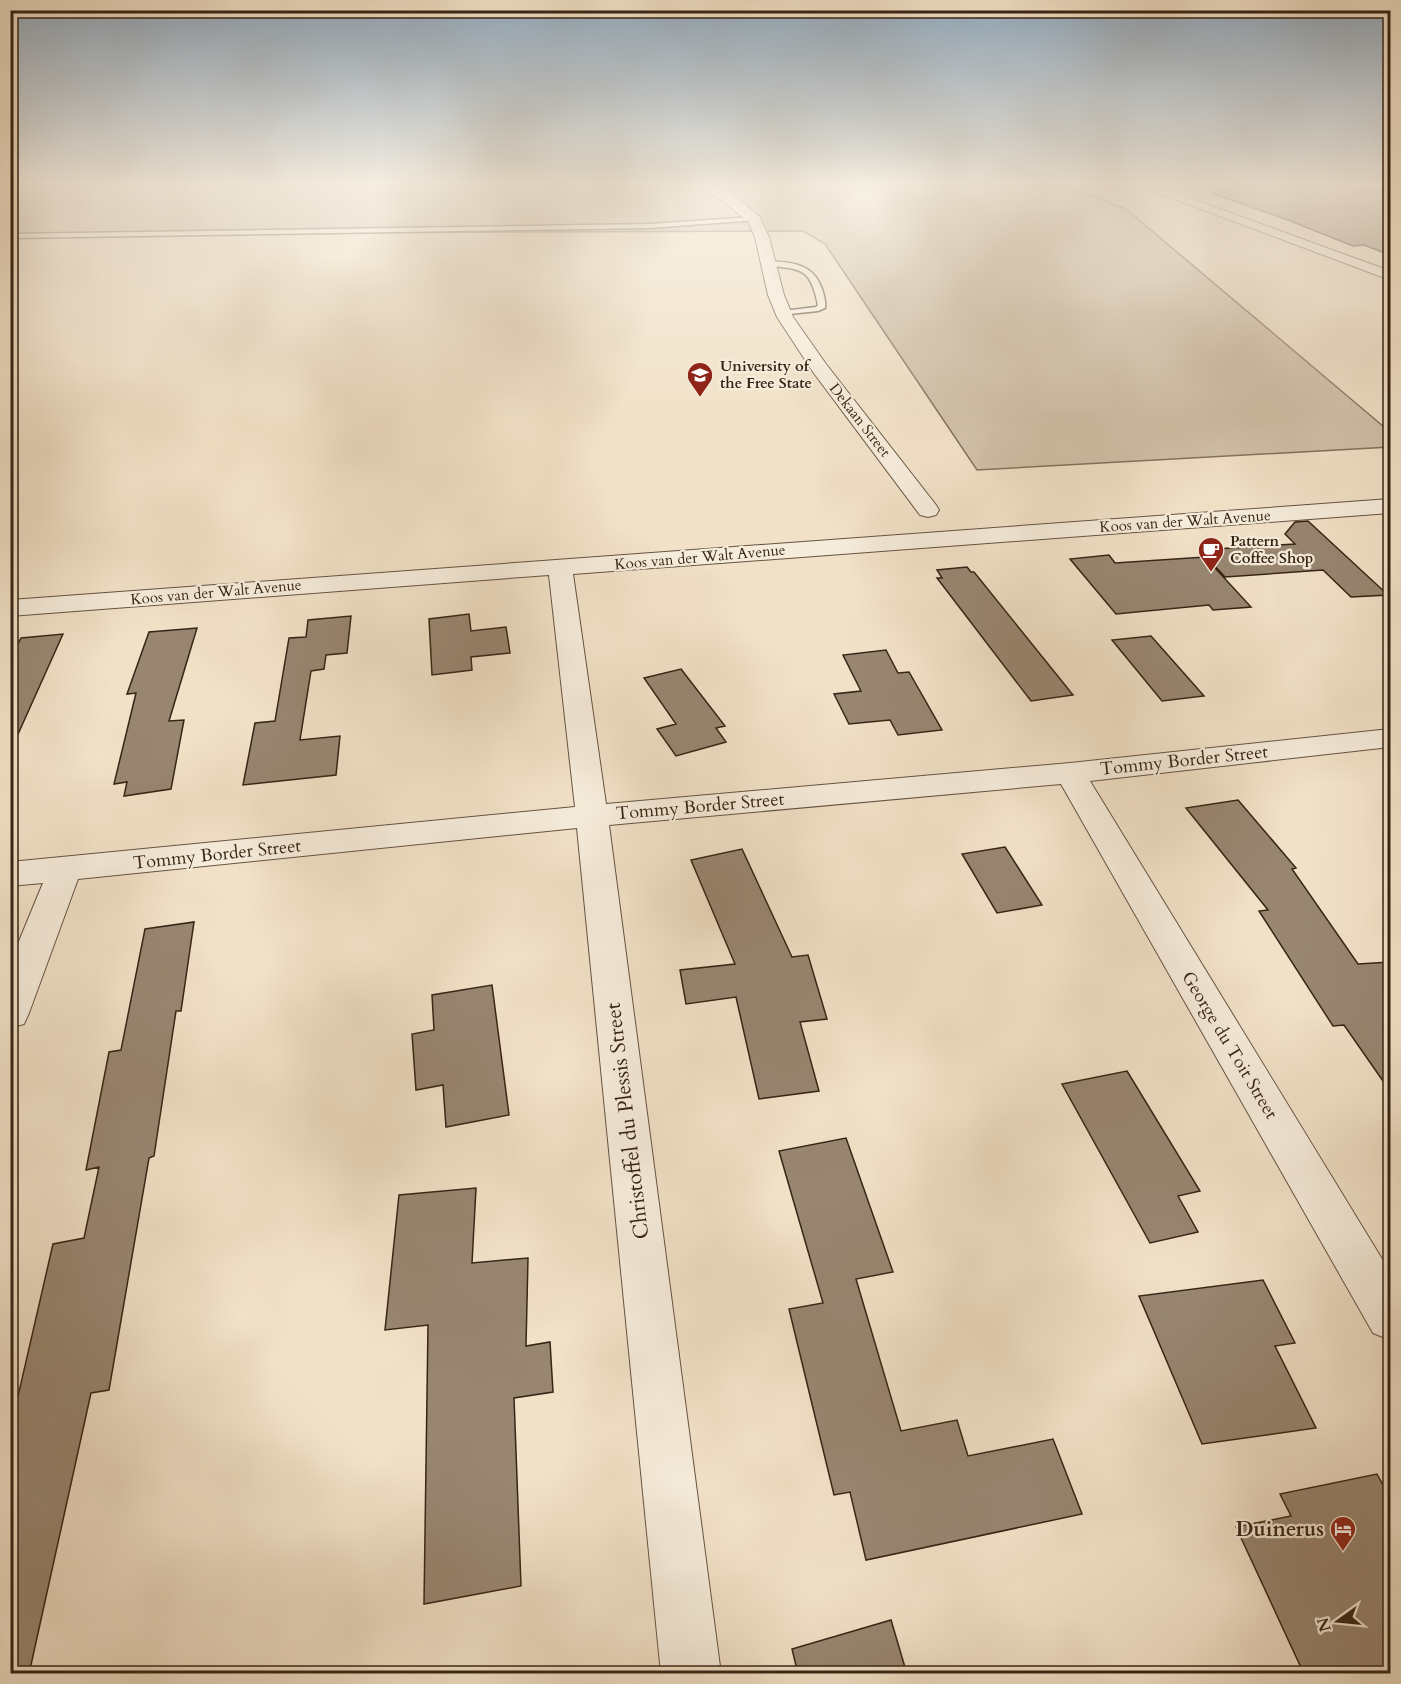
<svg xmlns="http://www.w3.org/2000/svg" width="1401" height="1684" font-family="Cardo,serif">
<rect width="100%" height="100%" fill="#f1e1c7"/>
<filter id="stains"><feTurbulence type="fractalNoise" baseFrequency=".00333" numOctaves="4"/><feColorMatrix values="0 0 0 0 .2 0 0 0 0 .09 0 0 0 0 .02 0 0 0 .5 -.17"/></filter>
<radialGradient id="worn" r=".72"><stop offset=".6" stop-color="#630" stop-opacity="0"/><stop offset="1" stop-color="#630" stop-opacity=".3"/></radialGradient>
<!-- green -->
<path fill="#d1c1a9" stroke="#84725e" stroke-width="1.5" d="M10 182H1058L1126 209 1390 432V447L977 470 825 244 803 231 11 234Z"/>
<!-- building -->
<path fill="#988671" stroke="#372414" stroke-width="1.5" d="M1209 182H1331L1361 191 1377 189 1390 194V255L1364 245 1353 246 1288 220 1211 193 1226 192 1209 186Z
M1308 521 1388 595 1351 597 1323 570 1225 577 1200 550 1295 544 1285 534 1295 522Z
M1109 555 1115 563 1205 557 1251 607 1213 610 1209 605 1116 614 1070 559Z
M967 567 971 572H974L1073 695 1031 701 937 578H942L937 570Z
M469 614 471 631 506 627 510 653 471 657 472 670 432 675 429 619Z
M351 616 347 653 326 655 324 669 311 671 300 740 340 736 336 775 243 785 255 723 275 721 289 638 306 637 308 620Z
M197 628 169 721 184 720 171 789 124 796 127 782 114 784 136 693 127 694 149 632Z
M63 634 10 752V659L21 638Z
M1151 636 1204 696 1162 701 1112 640Z
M886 650 898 673 909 672 942 730 898 735 890 720 849 724 834 694 861 691 843 655Z
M681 669 725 726 716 728 726 742 676 756 657 729 676 724 644 678Z
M1238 800 1296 868 1292 869 1358 964 1390 962V1091L1344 1025 1333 1026 1259 911 1268 910 1186 808Z
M1005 847 1042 905 997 913 962 854Z
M742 849 792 957 808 955 827 1019 800 1022 819 1091 759 1099 736 997 686 1004 680 970 735 964 691 860Z
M194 922 181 1011H176L154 1156 149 1158 109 1390 91 1393 29 1674H10V1431L53 1244 84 1238 99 1167 86 1170 109 1052 121 1050 145 929Z
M492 985 509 1115 446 1127 443 1085 416 1090 412 1034 434 1030 432 995Z
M1127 1071 1200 1191 1178 1196 1198 1232 1150 1243 1062 1084Z
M846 1138 893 1272 856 1279 901 1431 957 1420 968 1456 1053 1439 1082 1514 866 1560 850 1492 834 1495 789 1309 823 1303 779 1151Z
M476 1188 472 1263 528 1258 526 1346 550 1342 553 1392 514 1398 521 1586 424 1604 428 1325 385 1330 399 1195Z
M1263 1280 1295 1343 1275 1346 1316 1428 1202 1444 1139 1296Z
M1377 1474 1390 1498V1674H1304L1236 1527 1291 1516 1280 1494Z
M891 1620 907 1674H798L792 1649Z"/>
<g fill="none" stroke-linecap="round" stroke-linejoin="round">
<!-- service casing -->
<g stroke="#665341" stroke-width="3">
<path id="service" d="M754 217 756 220 650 228 10 238V234L650 224Z
M767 261C791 262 813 263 822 289 824 295 826 302 825 308L818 311 780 315 779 313 783 311 816 307 818 305C810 265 800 270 764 265Z"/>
</g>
<!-- minor casing -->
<g stroke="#665341" stroke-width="2">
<path id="minor" d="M698 182H712L732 194 759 216 769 237 784 295 793 317 826 364 936 505 939 510 936 515 928 517 920 515 813 372 777 317 768 295 755 237 748 221Z
M1390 499V513L573 574 606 804 1070 763 1390 729V747L1090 781 1390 1272V1340L1373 1333 1061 784 609 825 721 1674H661L577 828 78 879 29 1013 24 1024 10 1028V963L43 883 10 886V862L575 807 549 575 10 616V600Z"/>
</g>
<!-- tertiary casing -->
<g stroke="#665341" stroke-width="2">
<path id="tertiary" d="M1129 182H1146L1390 271V280Z"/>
</g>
<!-- service -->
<use href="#service" fill="#f6ecdb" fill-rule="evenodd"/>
<!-- minor -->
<use href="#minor" fill="#f6ecdb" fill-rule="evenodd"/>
<!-- tertiary -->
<use href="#tertiary" fill="#f6ecdb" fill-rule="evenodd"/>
</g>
<!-- sky -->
<linearGradient id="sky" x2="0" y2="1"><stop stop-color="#92acc2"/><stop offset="0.44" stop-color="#f9f2e6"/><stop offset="1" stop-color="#f9f2e6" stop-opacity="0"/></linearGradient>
<rect width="1401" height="418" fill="url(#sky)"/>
<!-- icons -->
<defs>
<g id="university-pin" transform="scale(1.35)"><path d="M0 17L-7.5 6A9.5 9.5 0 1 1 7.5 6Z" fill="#8f2418" stroke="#f6ecdb"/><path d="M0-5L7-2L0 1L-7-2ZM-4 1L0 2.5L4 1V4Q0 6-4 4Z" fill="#fff"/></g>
<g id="cafe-pin" transform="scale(1.35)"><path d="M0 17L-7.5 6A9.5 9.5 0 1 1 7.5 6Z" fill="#8f2418" stroke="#f6ecdb"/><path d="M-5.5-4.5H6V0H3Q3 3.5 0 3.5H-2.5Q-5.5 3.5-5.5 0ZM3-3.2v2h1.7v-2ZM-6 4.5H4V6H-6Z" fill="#fff"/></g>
<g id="hotel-pin" transform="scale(1.35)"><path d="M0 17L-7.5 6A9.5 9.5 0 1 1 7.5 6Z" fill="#8f2418" stroke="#f6ecdb"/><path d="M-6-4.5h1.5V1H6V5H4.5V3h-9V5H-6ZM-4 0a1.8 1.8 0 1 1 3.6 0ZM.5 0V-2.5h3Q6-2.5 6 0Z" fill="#fff"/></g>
</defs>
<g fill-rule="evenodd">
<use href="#university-pin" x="700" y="375"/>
<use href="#cafe-pin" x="1211" y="550"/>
<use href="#hotel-pin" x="1343" y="1529"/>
</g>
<g text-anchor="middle" stroke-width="4.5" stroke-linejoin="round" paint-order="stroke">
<!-- far-poi labels -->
<g font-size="15" font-weight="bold" fill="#372414" stroke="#f6ecdb" text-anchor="start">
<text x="720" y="371">University of<tspan x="720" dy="17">the Free State</tspan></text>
<text x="1230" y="546">Pattern<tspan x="1230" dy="17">Coffee Shop</tspan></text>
</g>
<!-- far-street labels -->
<g font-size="15" fill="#372414" stroke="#f6ecdb">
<text transform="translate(860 420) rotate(52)" y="5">Dekaan Street</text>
<text transform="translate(1185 521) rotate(-4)" y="5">Koos van der Walt Avenue</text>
<text transform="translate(700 557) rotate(-5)" y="5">Koos van der Walt Avenue</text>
<text transform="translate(216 592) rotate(-5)" y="5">Koos van der Walt Avenue</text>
</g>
<!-- street labels -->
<g font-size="18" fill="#372414" stroke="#f6ecdb">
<text transform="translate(1184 760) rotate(-6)" y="6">Tommy Border Street</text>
<text transform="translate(700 806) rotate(-5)" y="6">Tommy Border Street</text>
<text transform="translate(217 854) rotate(-6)" y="6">Tommy Border Street</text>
<text transform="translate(1230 1045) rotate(59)" y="6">George du Toit Street</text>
</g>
<!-- near-street labels -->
<g font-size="21" fill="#372414" stroke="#f6ecdb">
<text transform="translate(627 1121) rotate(-97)" y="7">Christoffel du Plessis Street</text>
</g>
<!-- near-poi labels -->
<g font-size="21" font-weight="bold" fill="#372414" stroke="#f6ecdb" text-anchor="end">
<text x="1324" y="1536">Duinerus</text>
</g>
</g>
<!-- margin -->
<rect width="1401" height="1684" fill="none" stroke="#f1e1c7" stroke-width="36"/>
<rect x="12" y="12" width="1377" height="1660" fill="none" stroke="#372414" stroke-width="3"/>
<rect x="18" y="18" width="1365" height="1648" fill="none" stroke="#372414" stroke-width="1.5"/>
<!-- north arrow -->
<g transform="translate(1338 1621) rotate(255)" stroke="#f6ecdb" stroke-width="4.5" paint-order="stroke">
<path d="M0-4.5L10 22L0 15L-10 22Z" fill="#372414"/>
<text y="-9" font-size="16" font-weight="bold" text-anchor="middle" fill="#372414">N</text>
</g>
<rect width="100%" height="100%" filter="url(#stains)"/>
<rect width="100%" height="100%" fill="url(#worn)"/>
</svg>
